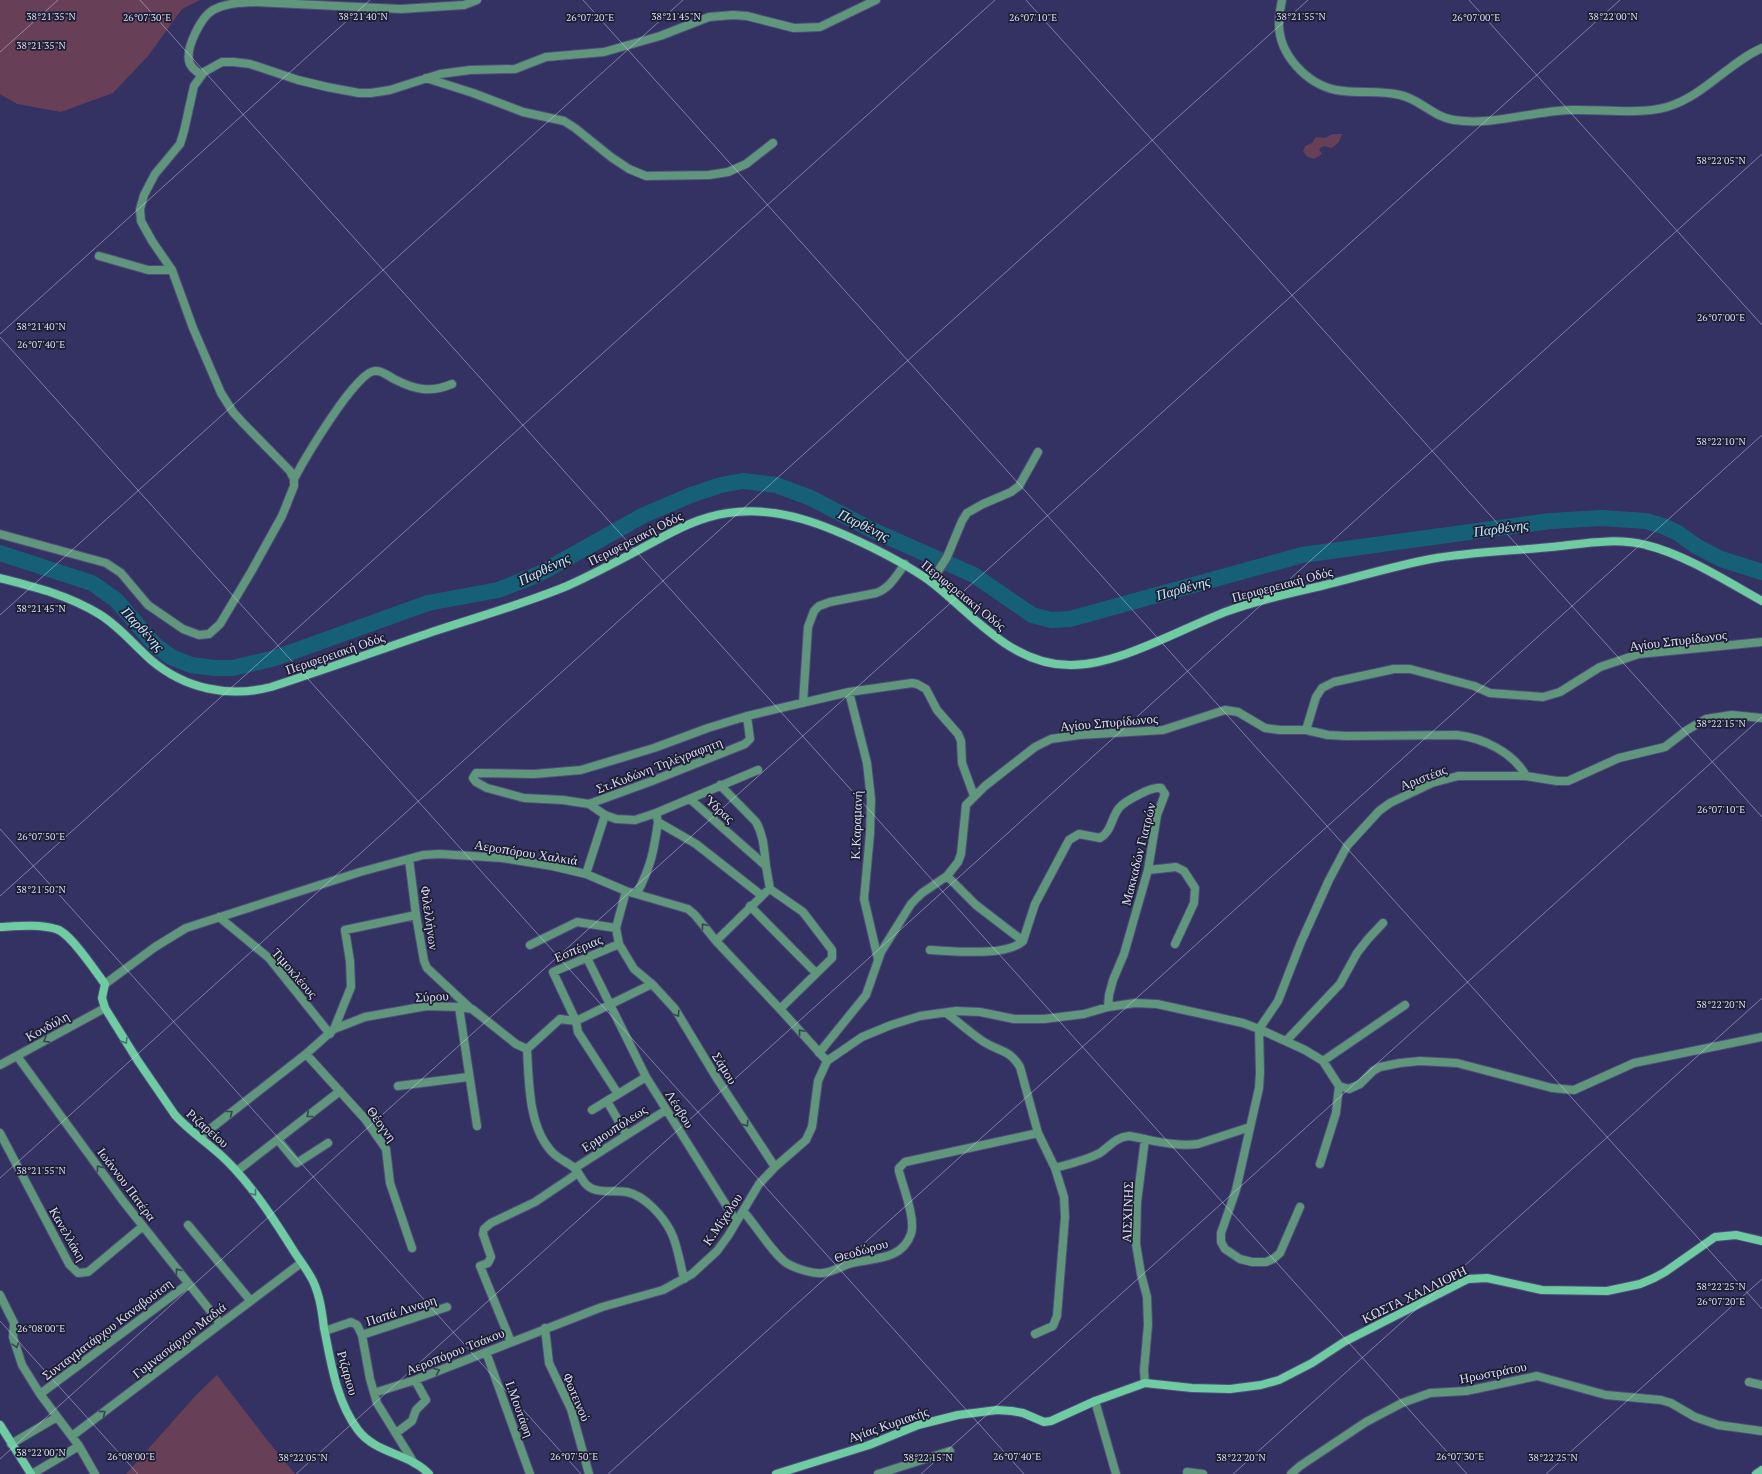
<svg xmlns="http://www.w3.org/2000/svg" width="1762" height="1474" font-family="'PT Serif',serif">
<rect width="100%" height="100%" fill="#343262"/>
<!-- green -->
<path fill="#673f57" d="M0 0H200L182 9 148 56 113 93 61 112 17 104 0 94Z
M1333 134H1342L1339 142 1332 148 1324 146 1319 149 1322 154 1314 159 1308 157 1303 152 1305 146 1312 143 1316 137 1325 138Z
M217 1375 264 1436 295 1474H126L198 1393Z"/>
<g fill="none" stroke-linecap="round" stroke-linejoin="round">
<!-- river -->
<path stroke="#156077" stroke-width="16" d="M0 553 92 583 116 600 155 645 171 657 191 665 215 668H233L275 658 428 603 498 590 537 575 644 515 691 495 721 485 743 481 776 485 811 498 870 529 974 575 1032 615 1051 620 1070 619 1302 555 1550 521 1602 518 1646 521 1663 526 1678 533 1696 546 1721 559 1762 572"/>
<!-- street casing -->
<g stroke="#4f4d7a" stroke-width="10">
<path id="street" d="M1282 0C1280 8 1279 16 1279 24 1279 55 1307 84 1336 90 1357 94 1379 90 1400 95 1420 99 1433 117 1454 120 1493 126 1532 111 1571 110 1602 109 1638 115 1667 107 1704 96 1728 63 1762 48
M201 75C196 71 190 67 189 61 186 47 201 17 213 10 226 3 239 3 253 2L401 9 464 5 477 0
M426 78 473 93 523 112 564 121 575 128 611 157 629 169 646 176 709 175 728 172 746 164 773 143
M99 256 148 270H172
M294 479C304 460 356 371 375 371 382 370 388 376 394 379 415 390 431 393 452 384
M0 534 106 563 121 573 148 605 183 629 199 635 209 634 220 624 251 572 282 516 294 486V479L290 471 243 423 233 412 221 393 193 328 172 270 152 241 141 221 140 209 144 195 155 174 180 144 184 131 194 86 204 72 222 62H234L250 64 298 80 327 87 359 93H371L390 90 440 74 470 70 515 69 546 57 604 52 660 36 709 17 733 15 747 16 794 28 820 27 876 0
M931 582 947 557 962 521 967 513 983 504 1011 492 1019 486 1038 452
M849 692 867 763 871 799 870 834 864 899 878 959
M803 703 808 627 814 611 819 606 830 602 876 593C890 588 896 576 905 564
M747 716 708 728 654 748 581 770 534 774 476 773 473 778 476 782 487 788 524 798 563 800 589 804 652 781 745 744 750 739 747 716 849 692 912 683 917 684 926 689 937 710 958 734 961 741 962 763 974 796
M1306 730 1328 735 1346 736 1457 735C1483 738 1513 752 1526 776
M720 785 756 822C764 836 764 850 766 866
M690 799 766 866 770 889 803 912 832 950V958L780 1009
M589 804 605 815 616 819 635 820 656 813 758 770
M656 813 658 822 696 844 761 895
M409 859 416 915 424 961 427 968 471 1009
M1148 870 1176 867 1184 871 1195 888 1194 903 1175 944
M586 874 605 815
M626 891 616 928 619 944 634 969 652 984 675 1009 716 1077 775 1167
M637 893C651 867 654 850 658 822
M750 906 816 973
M219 917 269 958 330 1034
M716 941 766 892
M1023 941 1035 904 1069 840 1079 834 1100 838C1112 831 1111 818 1119 808 1125 801 1152 786 1161 788L1165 794 1157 815 1148 870 1124 954 1113 980 1109 995 1108 1007
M530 945 577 922 616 928
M930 950C954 951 1006 957 1023 941L976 905 947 876
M587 958 646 1077 736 1221
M105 984 155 947 186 928 360 872 423 855 440 854 502 858 552 866 586 874 626 891 688 909 695 915 716 941 780 1009 827 1061
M459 1007 477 1126
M946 1013C959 1022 970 1033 984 1042 1000 1052 1009 1049 1020 1067L1038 1133 1055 1168 1064 1197 1065 1217 1057 1316 1053 1326 1035 1334
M576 1021 652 984
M334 1029 351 987 350 961 345 930 416 915
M1259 1029 1278 1001 1301 942 1329 880 1347 846 1379 811 1390 803 1432 783 1458 776H1526L1557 781H1568L1619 758 1665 747 1687 730 1706 719 1732 715 1762 718
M1259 1029 1260 1072 1259 1088 1236 1190 1221 1233V1242L1225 1249 1240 1259 1252 1262H1266L1273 1259 1280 1253 1300 1207
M1286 1041 1340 984 1357 953 1368 939 1383 923
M527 1049 560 1019 576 1021
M819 1053 866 995 881 952 911 904 922 893 947 876 958 862 961 854 966 805 985 786 1035 747 1051 739 1079 735 1163 730 1225 710 1238 712 1265 728 1280 730H1306L1316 697 1322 688 1334 682 1394 669H1410L1474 686 1490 693 1543 697 1560 692 1600 667 1639 654 1762 642
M306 1054 365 1119 386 1149 390 1183 412 1248
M17 1056 123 1201 220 1323
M1323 1061 1405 1005
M0 1065 105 1008
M398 1086 468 1077
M618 1094 578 1032 576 1021 553 972 619 944
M607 1101 626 1134
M592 1110 646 1077
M0 1133 69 1264 78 1273 88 1272 143 1226
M200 1137 306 1054 334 1029 365 1017 427 1006 459 1007 472 1009 516 1044 527 1049C529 1081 528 1128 553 1153 559 1159 567 1162 573 1167 580 1172 581 1181 588 1186 597 1194 615 1190 627 1192 645 1196 663 1216 671 1232 678 1246 680 1264 684 1279
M1145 1139 1137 1202 1136 1244 1141 1274 1147 1297 1148 1325 1144 1370 1145 1383
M278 1140 297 1163 328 1143
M1320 1164 1336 1113 1339 1086
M575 1168 666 1110
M1055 1168C1070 1164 1086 1160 1100 1153 1110 1146 1116 1137 1129 1136 1152 1140 1175 1147 1198 1144L1250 1127
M237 1171 340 1091
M743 1211C755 1224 775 1257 788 1264 797 1269 813 1274 823 1273 833 1272 842 1266 852 1263 874 1258 902 1260 911 1234 916 1219 903 1187 899 1171V1168L905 1162 1038 1133
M188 1225 250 1300
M0 1295 14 1323 13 1337 22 1365 40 1394 79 1446 32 1474
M545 1328 549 1363 571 1409 589 1474
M325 1331 351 1322 357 1325 362 1335 370 1379 377 1403 414 1463
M362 1335 447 1307
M511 1342 480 1266 488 1263 491 1257 483 1234 484 1229 491 1223 535 1202 578 1173
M486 1352 530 1474
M1749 1382 1762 1385
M374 1393 415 1380 602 1307 663 1290 692 1274 717 1251 728 1236 759 1184 775 1167 806 1140 812 1127 818 1081 827 1061 862 1037 891 1025 920 1016 956 1011 980 1012 1014 1019H1044L1084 1014 1108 1007 1135 1003 1157 1004 1243 1023 1259 1029 1305 1050 1323 1061 1339 1086 1349 1089 1360 1084 1373 1071 1380 1067 1400 1063 1420 1061 1457 1063 1552 1088 1574 1090 1634 1063 1762 1037
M40 1394 188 1284
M1095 1401 1116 1474
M396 1433 412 1421 416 1410 426 1400 415 1380
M72 1436 301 1263
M11 1444 57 1417
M79 1446 95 1474
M1187 1472 1203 1474
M878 1474 950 1451
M1291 1474 1300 1466 1366 1422 1402 1403 1430 1393 1466 1391 1537 1376 1606 1395 1661 1400 1671 1403 1695 1417 1718 1425 1762 1431"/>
</g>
<!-- secondary casing -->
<g stroke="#4f4d7a" stroke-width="10">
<path id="secondary" d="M0 578C35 587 68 595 99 614 119 626 134 645 151 660 185 689 229 698 271 687 327 669 382 649 438 630 481 616 526 603 567 586 594 574 620 560 646 546 672 532 698 517 728 513 779 505 828 526 873 548 895 559 916 570 935 585 976 618 1013 665 1070 665 1118 666 1182 628 1228 611 1258 600 1290 593 1321 586 1358 577 1394 566 1431 559 1470 552 1511 551 1551 547 1581 544 1616 537 1646 545 1684 554 1728 582 1762 601
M0 927C18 926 39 924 56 929 70 932 95 971 105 984L102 998 105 1008 138 1061 175 1115C190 1132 210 1144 227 1161 254 1188 275 1221 295 1253 301 1262 308 1271 313 1281 320 1296 322 1312 324 1328 331 1362 336 1401 358 1430 376 1454 409 1453 429 1474
M0 1425 31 1474
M776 1474 869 1445 918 1425 958 1415 997 1410 1012 1411 1023 1413 1044 1422 1051 1421 1095 1401 1145 1383 1192 1388 1230 1389 1261 1385 1279 1380 1312 1363 1344 1342 1468 1279 1487 1278 1542 1290 1607 1291 1640 1284 1654 1278 1665 1272 1715 1237 1736 1235 1762 1241
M1756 1474 1762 1470"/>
</g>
<!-- street -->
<use href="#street" stroke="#5f967c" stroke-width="8"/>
<!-- secondary -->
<use href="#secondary" stroke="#6fcba2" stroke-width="8"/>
</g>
<!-- one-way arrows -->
<defs><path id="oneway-chevron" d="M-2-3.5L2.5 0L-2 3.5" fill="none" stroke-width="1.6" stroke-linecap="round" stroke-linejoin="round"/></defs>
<g stroke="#35484d">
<use href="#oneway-chevron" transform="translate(704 926) rotate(-128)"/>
<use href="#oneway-chevron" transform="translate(677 1014) rotate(57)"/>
<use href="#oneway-chevron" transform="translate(801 1032) rotate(-131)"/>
<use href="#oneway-chevron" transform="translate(46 1040) rotate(151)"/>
<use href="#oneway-chevron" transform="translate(230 1113) rotate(-38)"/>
<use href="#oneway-chevron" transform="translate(309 1115) rotate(141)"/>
<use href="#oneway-chevron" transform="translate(746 1124) rotate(57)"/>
<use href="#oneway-chevron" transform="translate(99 1168) rotate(-126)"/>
<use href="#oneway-chevron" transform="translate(178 1271) rotate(-127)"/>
<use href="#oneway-chevron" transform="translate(16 1345) rotate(73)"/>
<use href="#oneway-chevron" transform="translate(437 1371) rotate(-21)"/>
<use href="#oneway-chevron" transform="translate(103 1413) rotate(-37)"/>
</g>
<g stroke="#46746a">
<use href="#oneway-chevron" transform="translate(125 1041) rotate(58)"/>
<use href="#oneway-chevron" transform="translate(254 1193) rotate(52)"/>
</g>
<!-- ticks -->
<path fill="none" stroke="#dadcf9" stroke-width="1" stroke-opacity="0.45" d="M140 0 1467 1474M583 0 1762 1309M1026 0 1762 817M1469 0 1762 325M0 52 58 0M0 334 370 0M0 337 1024 1474M0 615 683 0M0 829 581 1474M0 896 995 0M0 1178 1308 0M0 1321 138 1474M0 1459 1620 0M296 1474 1762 154M608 1474 1762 435M921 1474 1762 717M1233 1474 1762 998M1546 1474 1762 1279"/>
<g text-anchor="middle" stroke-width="3.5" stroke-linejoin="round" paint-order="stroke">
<!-- street labels -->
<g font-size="13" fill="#dadcf9" stroke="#1e1e33">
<text transform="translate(635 538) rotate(-27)" y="5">Περιφερειακή Οδός</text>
<text transform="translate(1282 584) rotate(-15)" y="5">Περιφερειακή Οδός</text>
<text transform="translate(964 595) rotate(39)" y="5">Περιφερειακή Οδός</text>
<text transform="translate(1678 640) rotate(-7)" y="5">Αγίου Σπυρίδωνος</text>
<text transform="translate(335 653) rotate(-19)" y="5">Περιφερειακή Οδός</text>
<text transform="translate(1109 722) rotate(-5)" y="5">Αγίου Σπυρίδωνος</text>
<text transform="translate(659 765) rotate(-21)" y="5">Στ.Κυδώνη Τηλέγραφητη</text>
<text transform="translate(1423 777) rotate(-21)" y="5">Αριστέας</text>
<text transform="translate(720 809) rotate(42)" y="5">Ύδρας</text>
<text transform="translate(856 825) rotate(-88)" y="5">Κ.Καραμανή</text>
<text transform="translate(526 852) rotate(9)" y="5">Αεροπόρου Χαλκιά</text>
<text transform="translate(1138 854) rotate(-76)" y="5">Μακκαδών Γιατρών</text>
<text transform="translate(430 918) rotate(82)" y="5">Φιλελλήνων</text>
<text transform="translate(578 948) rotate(-23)" y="5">Εσπέριας</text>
<text transform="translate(295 973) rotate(49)" y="5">Τιμοκλέους</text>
<text transform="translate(432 996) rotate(-3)" y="5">Σύρου</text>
<text transform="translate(47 1026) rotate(-29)" y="5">Κονδύλη</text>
<text transform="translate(725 1068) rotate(58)" y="5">Σάμου</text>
<text transform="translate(680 1109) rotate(58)" y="5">Λέσβου</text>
<text transform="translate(382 1124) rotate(54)" y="5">Θέογνη</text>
<text transform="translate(208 1128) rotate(41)" y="5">Ριζαρείου</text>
<text transform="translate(614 1128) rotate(-33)" y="5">Ερμουπόλεως</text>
<text transform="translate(127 1184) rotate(53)" y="5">Ιωάννου Πατέρα</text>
<text transform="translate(1127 1212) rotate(-88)" y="5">ΑΙΣΧΙΝΗΣ</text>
<text transform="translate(722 1219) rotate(-56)" y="5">Κ.Μίχαλου</text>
<text transform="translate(68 1234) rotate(60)" y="5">Κανελλάκη</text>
<text transform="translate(861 1250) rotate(-16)" y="5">Θεοδώρου</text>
<text transform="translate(1414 1294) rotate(-26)" y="5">ΚΩΣΤΑ ΧΑΛΛΙΟΡΗ</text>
<text transform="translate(401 1310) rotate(-18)" y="5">Παπά Λιναρη</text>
<text transform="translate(107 1329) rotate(-37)" y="5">Συνταγματάρχου Καναβούτση</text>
<text transform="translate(179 1340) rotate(-38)" y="5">Γυμνασιάρχου Μαδιά</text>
<text transform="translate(455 1351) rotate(-22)" y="5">Αεροπόρου Τσάκου</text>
<text transform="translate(1493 1372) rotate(-11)" y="5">Ηρωστράτου</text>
<text transform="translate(348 1373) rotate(74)" y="5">Ριζαριου</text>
<text transform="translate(577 1397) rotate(67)" y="5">Φωτεινού</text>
<text transform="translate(520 1409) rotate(70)" y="5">Ι.Μουτάφη</text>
<text transform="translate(888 1424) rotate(-19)" y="5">Αγίας Κυριακής</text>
</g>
<!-- water labels -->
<g font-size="14" font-style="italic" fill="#bfebfc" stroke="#1e1e33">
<text transform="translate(864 525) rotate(26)" y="5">Παρθένης</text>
<text transform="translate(1501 528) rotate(-8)" y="5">Παρθένης</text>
<text transform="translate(544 569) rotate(-26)" y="5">Παρθένης</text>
<text transform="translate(1183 588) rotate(-16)" y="5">Παρθένης</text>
<text transform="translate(143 629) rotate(47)" y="5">Παρθένης</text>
</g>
</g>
<g font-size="10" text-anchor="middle" fill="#dadcf9" stroke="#1e1e33" stroke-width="3.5" stroke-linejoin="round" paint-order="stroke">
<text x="51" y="20">38°21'35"N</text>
<text x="363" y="20">38°21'40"N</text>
<text x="676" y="20">38°21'45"N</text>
<text x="1301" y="20">38°21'55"N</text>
<text x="1613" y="20">38°22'00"N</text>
<text x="147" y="21">26°07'30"E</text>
<text x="590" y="21">26°07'20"E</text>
<text x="1033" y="21">26°07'10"E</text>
<text x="1476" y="21">26°07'00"E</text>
<text x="41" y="49">38°21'35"N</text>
<text x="1721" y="164">38°22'05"N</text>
<text x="1721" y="321">26°07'00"E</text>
<text x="41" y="330">38°21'40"N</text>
<text x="41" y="348">26°07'40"E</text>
<text x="1721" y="445">38°22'10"N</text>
<text x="41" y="612">38°21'45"N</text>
<text x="1721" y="727">38°22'15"N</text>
<text x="1721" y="813">26°07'10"E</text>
<text x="41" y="840">26°07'50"E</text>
<text x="41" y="893">38°21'50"N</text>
<text x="1721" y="1008">38°22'20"N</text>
<text x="41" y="1174">38°21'55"N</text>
<text x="1721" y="1290">38°22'25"N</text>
<text x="1721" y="1305">26°07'20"E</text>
<text x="41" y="1332">26°08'00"E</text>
<text x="41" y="1456">38°22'00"N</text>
<text x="131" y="1460">26°08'00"E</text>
<text x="574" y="1460">26°07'50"E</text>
<text x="1017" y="1460">26°07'40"E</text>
<text x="1460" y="1460">26°07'30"E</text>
<text x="303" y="1461">38°22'05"N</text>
<text x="928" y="1461">38°22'15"N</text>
<text x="1241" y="1461">38°22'20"N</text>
<text x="1553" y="1461">38°22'25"N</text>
</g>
</svg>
